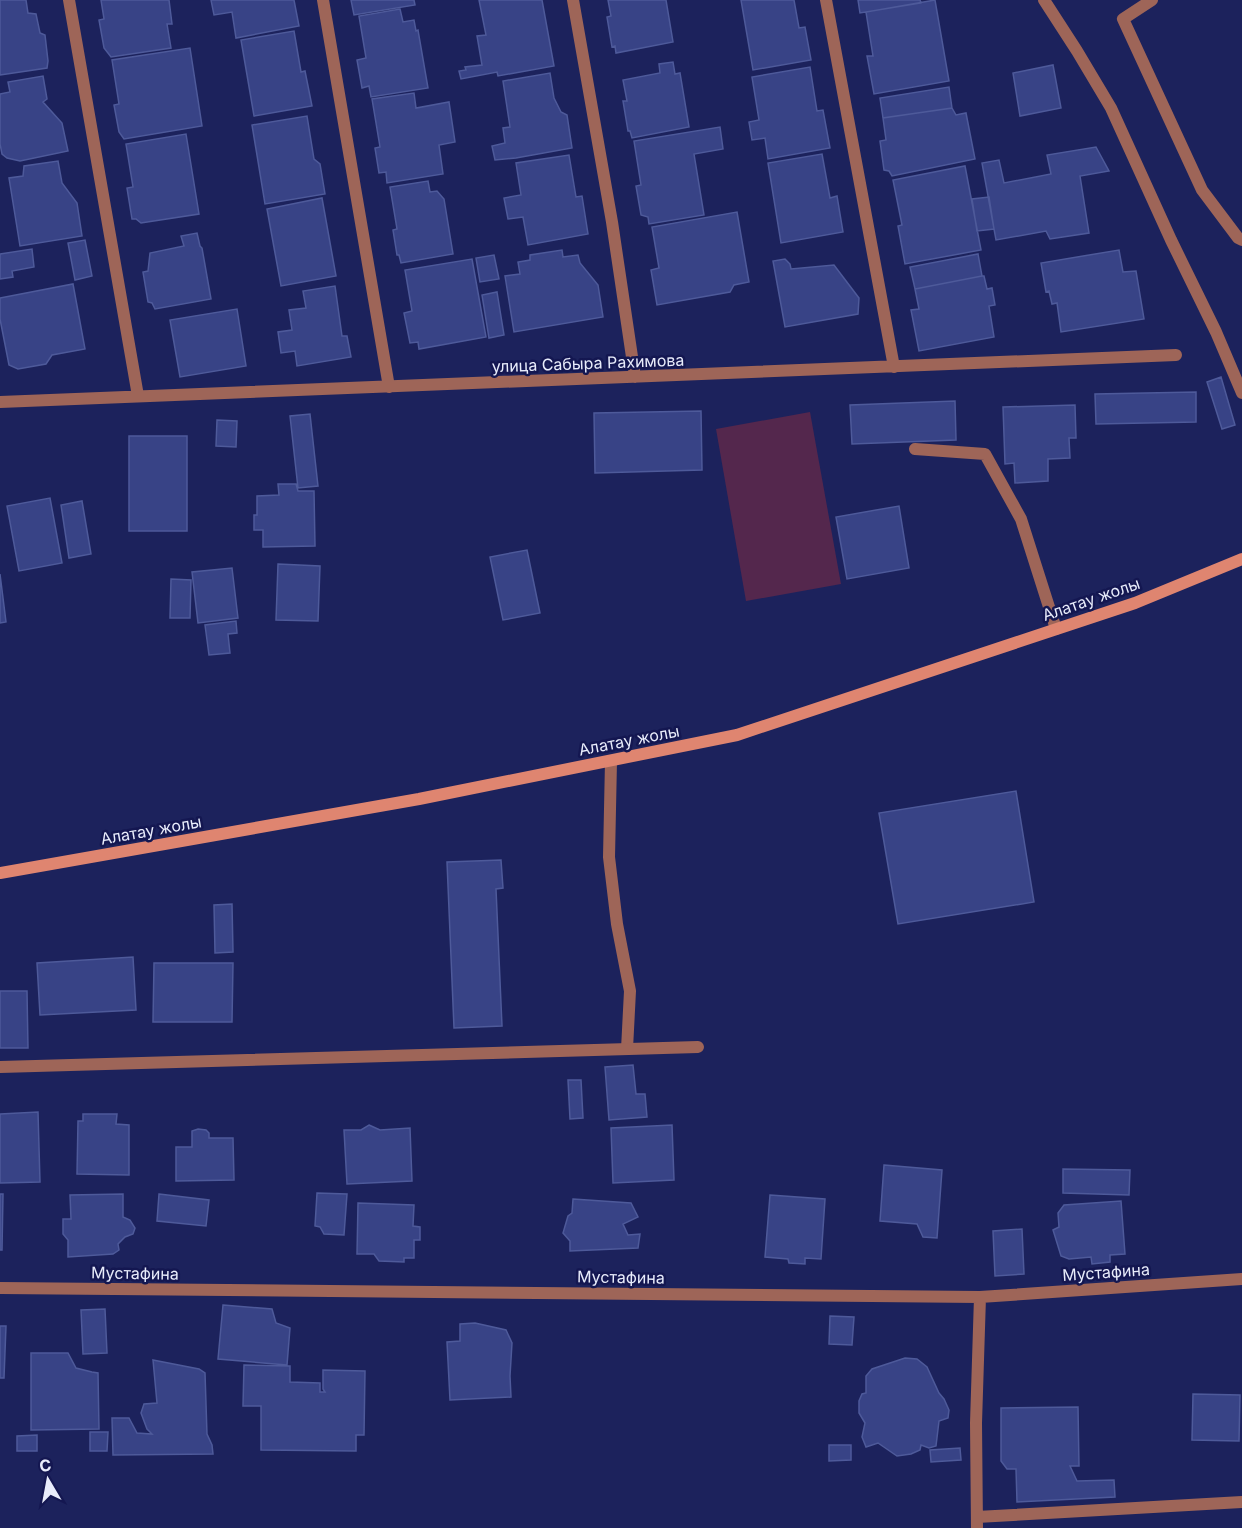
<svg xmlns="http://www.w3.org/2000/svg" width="1242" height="1528" font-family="Inter,sans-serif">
<rect width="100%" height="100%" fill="#1c225c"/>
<!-- green -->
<path fill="#54274d" d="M810 412 841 584 746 601 716 429Z"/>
<!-- building -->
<path fill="#384386" stroke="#4e5a9a" stroke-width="1.5" d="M0 0H26L28 13 36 14 40 33 45 35 48 61 47 68 0 75Z
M101 0H169L172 24H167L171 48 111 57 104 48 99 20 104 19Z
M211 0H294L299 26 236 38 232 12 214 15Z
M351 0H414L415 5 354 15Z
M479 0H542L554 66 498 76 497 72 461 79 459 71 466 70 465 67 482 65 477 36 486 35Z
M608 0H666L673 42 616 53 615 46 612 47 607 17 611 16Z
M741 0H794L799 28 805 27 811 60 753 70Z
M858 0H920L921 3 860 13Z
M935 0 949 81 874 94 867 56H873L866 12Z
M400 9 403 22 414 20 416 31 418 30 428 88 371 97 369 86 362 88 357 60 366 58 359 16Z
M294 31 301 72 305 71 312 106 254 116 241 40Z
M190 48 202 126 124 139 119 132 114 105 119 104 112 60Z
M673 62 675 74 680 73 689 127 632 138 630 131H628L623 101H627L623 80 660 73 659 64Z
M1053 65 1061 108 1020 116 1013 73Z
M810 67 817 111 823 110 830 148 768 159 765 138 752 140 749 122 759 120 752 77Z
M550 73 554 98 561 112 567 115 572 148 516 158 495 160 492 146 505 143 503 128 510 127 503 81Z
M43 76 47 99 43 102 62 123 68 151 20 161 7 158 2 154 0 144V94L10 92 8 82Z
M949 87 952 108 883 118 880 98Z
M414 93 416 108 449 102 455 142 439 145 443 174 387 183 386 172 379 173 375 148 380 147 372 99Z
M952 108 956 115 966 113 975 159 892 176 889 171 884 170 880 141 886 140 883 118Z
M307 116 314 159 320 164 325 194 265 204 252 125Z
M720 127 723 149 694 154 704 215 649 224 648 217 641 215 636 186 641 185 634 141Z
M186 134 199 214 141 223 136 219H132L127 188 133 187 126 144Z
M1096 147 1109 171 1080 176 1089 233 1050 239 1046 231 996 240 982 163 999 160 1004 183 1051 174 1047 155Z
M822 154 830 198 837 196 843 232 781 243 768 163Z
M569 155 576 197 582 196 588 234 528 245 523 217 508 219 504 198 521 195 516 163Z
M58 161 62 183 77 203 82 236 20 246 9 178 23 176 24 166Z
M965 166 981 250 905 264 898 226 902 225 893 180Z
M428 181 430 192 437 191 444 199 453 254 401 263 399 255H397L393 230 397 229 390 187Z
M989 197 994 229 977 231 972 199Z
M322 198 336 276 281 286 267 209Z
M737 212 749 282 734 285 730 292 657 305 651 270 659 268 652 227Z
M197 233 200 246 202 248 211 299 155 309 152 303 148 302 143 272 148 271 150 253 184 246 181 236Z
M85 240 92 276 75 280 68 243Z
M32 249 34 267 12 271 13 277 0 279V254Z
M562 250 563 257 578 255 580 263 598 285 603 317 514 332 505 276 520 274 518 262 530 260V255Z
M1119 250 1123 272 1136 271 1144 319 1061 332 1057 303 1052 304 1049 291 1046 292 1041 263Z
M978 254 982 276 915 289 910 267Z
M494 255 499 279 480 282 476 258Z
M472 259 486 337 419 349 418 342 410 343 404 313 412 311 405 270Z
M785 259 790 264 791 269 834 265 859 298 858 314 785 327 773 261Z
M982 276H984L987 289 992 288 995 305 989 306 994 337 919 351 911 310 919 309 915 289Z
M73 284 85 349 52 355 46 364 18 369 9 365 0 319V298Z
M335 286 342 336H347L351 357 297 366 295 351 281 353 278 332 292 330 289 310 306 308 303 291Z
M497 292 504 335 489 338 482 295Z
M237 309 246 366 180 377 170 320Z
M1221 377 1235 425 1222 429 1207 382Z
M1196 392V422L1096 424 1095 394Z
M955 401 956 440 852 444 850 405Z
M1075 405 1076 438H1069L1070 458 1048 459V481L1015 483 1014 463 1005 464 1003 407Z
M701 411 702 470 595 473 594 413Z
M310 414 318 486 298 488 290 416Z
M217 420 237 421 236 447 216 446Z
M129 436H187V531H129Z
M278 484H296L298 491H314L315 546 263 547V530H254V515H257V496L279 495Z
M50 498 62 563 19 571 7 506Z
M82 501 91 554 69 558 61 505Z
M899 506 909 568 847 579 836 517Z
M527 550 540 613 503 620 490 557Z
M278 564 320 566 318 621 276 620Z
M232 568 238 618 198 623 192 572Z
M0 574 6 622 0 623Z
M171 579 191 580 190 618H170Z
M236 621 237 633 228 634 230 653 209 655 205 625Z
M1016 791 1034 902 898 924 879 813Z
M501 860 503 888 496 889 502 1026 454 1028 447 862Z
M232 904 233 952 215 953 214 905Z
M133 957 136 1010 40 1015 37 963Z
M154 963H233L232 1022H153Z
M0 991H27L28 1048H0Z
M633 1065 636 1094H645L647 1117 609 1120 605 1067Z
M568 1080H581L583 1118 570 1119Z
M38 1112 40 1182 0 1183V1114Z
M83 1114H117L116 1124 129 1125V1175L77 1174 78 1121H83Z
M369 1125 380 1130 410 1128 412 1181 347 1184 344 1130H361Z
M672 1125 674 1180 613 1183 611 1128Z
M198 1129 206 1130 209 1133V1138H233L234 1180 176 1181V1147H192V1131Z
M884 1165 942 1170 937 1238 923 1237 917 1224 880 1221Z
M1063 1169 1130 1170 1129 1195 1063 1193Z
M317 1193 347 1194 344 1235 324 1234 320 1227 315 1226Z
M0 1194H3L2 1250H0Z
M123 1194V1217L130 1220 135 1228 133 1234 125 1237 118 1244 119 1250 113 1254 68 1257V1240L63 1234V1219H71L70 1195Z
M159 1194 209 1200 206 1226 157 1221Z
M770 1195 825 1199 821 1259 805 1258V1264L789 1263 788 1259 765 1257Z
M573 1199 631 1203 638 1217 623 1224 628 1235 640 1234 638 1248 570 1251V1241L563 1233 568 1216 572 1213Z
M1121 1201 1125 1254 1110 1255V1262L1092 1264 1091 1257 1069 1259 1061 1256 1053 1230 1059 1227 1058 1213 1064 1205Z
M358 1203 414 1205 413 1226 420 1227V1240H414V1258H404V1262L379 1261 374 1254H357Z
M1022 1229 1024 1274 995 1276 993 1231Z
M223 1305 272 1309 276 1323 290 1328 287 1365 218 1359Z
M105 1309 107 1353 83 1354 81 1310Z
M830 1316 854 1317 852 1345 829 1344Z
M475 1323 506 1330 512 1343 510 1376 511 1397 450 1400 447 1342 460 1341V1324Z
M0 1326H6L4 1378H0Z
M31 1353H68L76 1368 92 1372 98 1373 99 1429 31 1430Z
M905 1358 917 1359 927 1367 939 1393 944 1399 949 1410 948 1418 939 1421 936 1446 929 1448 921 1445 920 1450 911 1454 897 1456 878 1443 866 1447 862 1437 865 1423 859 1413V1401L862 1394 866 1393V1376L872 1369Z
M153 1360 199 1369 205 1373 207 1434 212 1445 213 1454 113 1455 112 1418H129L137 1433 152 1434 147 1429 141 1413 144 1404 157 1403Z
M244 1365 290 1366V1382L320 1383V1392H325L323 1389V1370L365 1371 364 1435H356V1451L261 1450V1406H243Z
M1193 1394 1240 1395 1239 1441 1192 1440Z
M1078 1407 1079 1466H1070L1077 1481 1114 1480 1115 1497 1017 1502 1016 1469H1007L1001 1461V1408Z
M90 1432H108L107 1451H90Z
M37 1435V1451H17V1436Z
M829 1445H851V1460L829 1461Z
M960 1448 961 1460 931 1462 930 1450Z"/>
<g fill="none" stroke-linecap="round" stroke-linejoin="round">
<!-- service -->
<path stroke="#9e6558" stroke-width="12" d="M1152 0 1123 19 1202 190 1238 238 1242 240
M611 761 609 857 617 924 630 991 627 1049"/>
<!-- minor -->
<path stroke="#9e6558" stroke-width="12" d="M69 0 138 396
M323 0 389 387
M573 0 612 222 635 377
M826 0 894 367
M1044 0 1077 51 1111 108 1171 240 1216 332 1242 393
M0 402 1176 355
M915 449 985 454 1021 519 1056 629
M0 1067 698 1047
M0 1288 980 1297 1242 1279
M977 1517 1242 1502
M977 1528 976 1423 980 1297"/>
<!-- secondary -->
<path stroke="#df8570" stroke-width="12" d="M0 873 419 799 737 735 1135 603 1242 559"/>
</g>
<g text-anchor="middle" stroke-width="5" stroke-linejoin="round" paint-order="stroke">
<!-- street labels -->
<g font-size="16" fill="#e8ecfb" stroke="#141751">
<text transform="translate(588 363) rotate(-2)" y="6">улица Сабыра Рахимова</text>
<text transform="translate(1091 599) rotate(-19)" y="6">Алатау жолы</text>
<text transform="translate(629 740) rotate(-11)" y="6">Алатау жолы</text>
<text transform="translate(151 830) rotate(-10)" y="6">Алатау жолы</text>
<text transform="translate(1106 1272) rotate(-4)" y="6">Мустафина</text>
<text transform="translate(135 1273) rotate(1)" y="6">Мустафина</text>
<text transform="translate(621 1277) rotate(1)" y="6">Мустафина</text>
</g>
</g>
<!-- north arrow -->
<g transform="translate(48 1480) rotate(350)" stroke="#141751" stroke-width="4.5" paint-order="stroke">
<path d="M0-4.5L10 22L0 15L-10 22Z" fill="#e8ecfb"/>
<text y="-9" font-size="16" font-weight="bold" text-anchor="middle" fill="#e8ecfb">С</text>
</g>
</svg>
